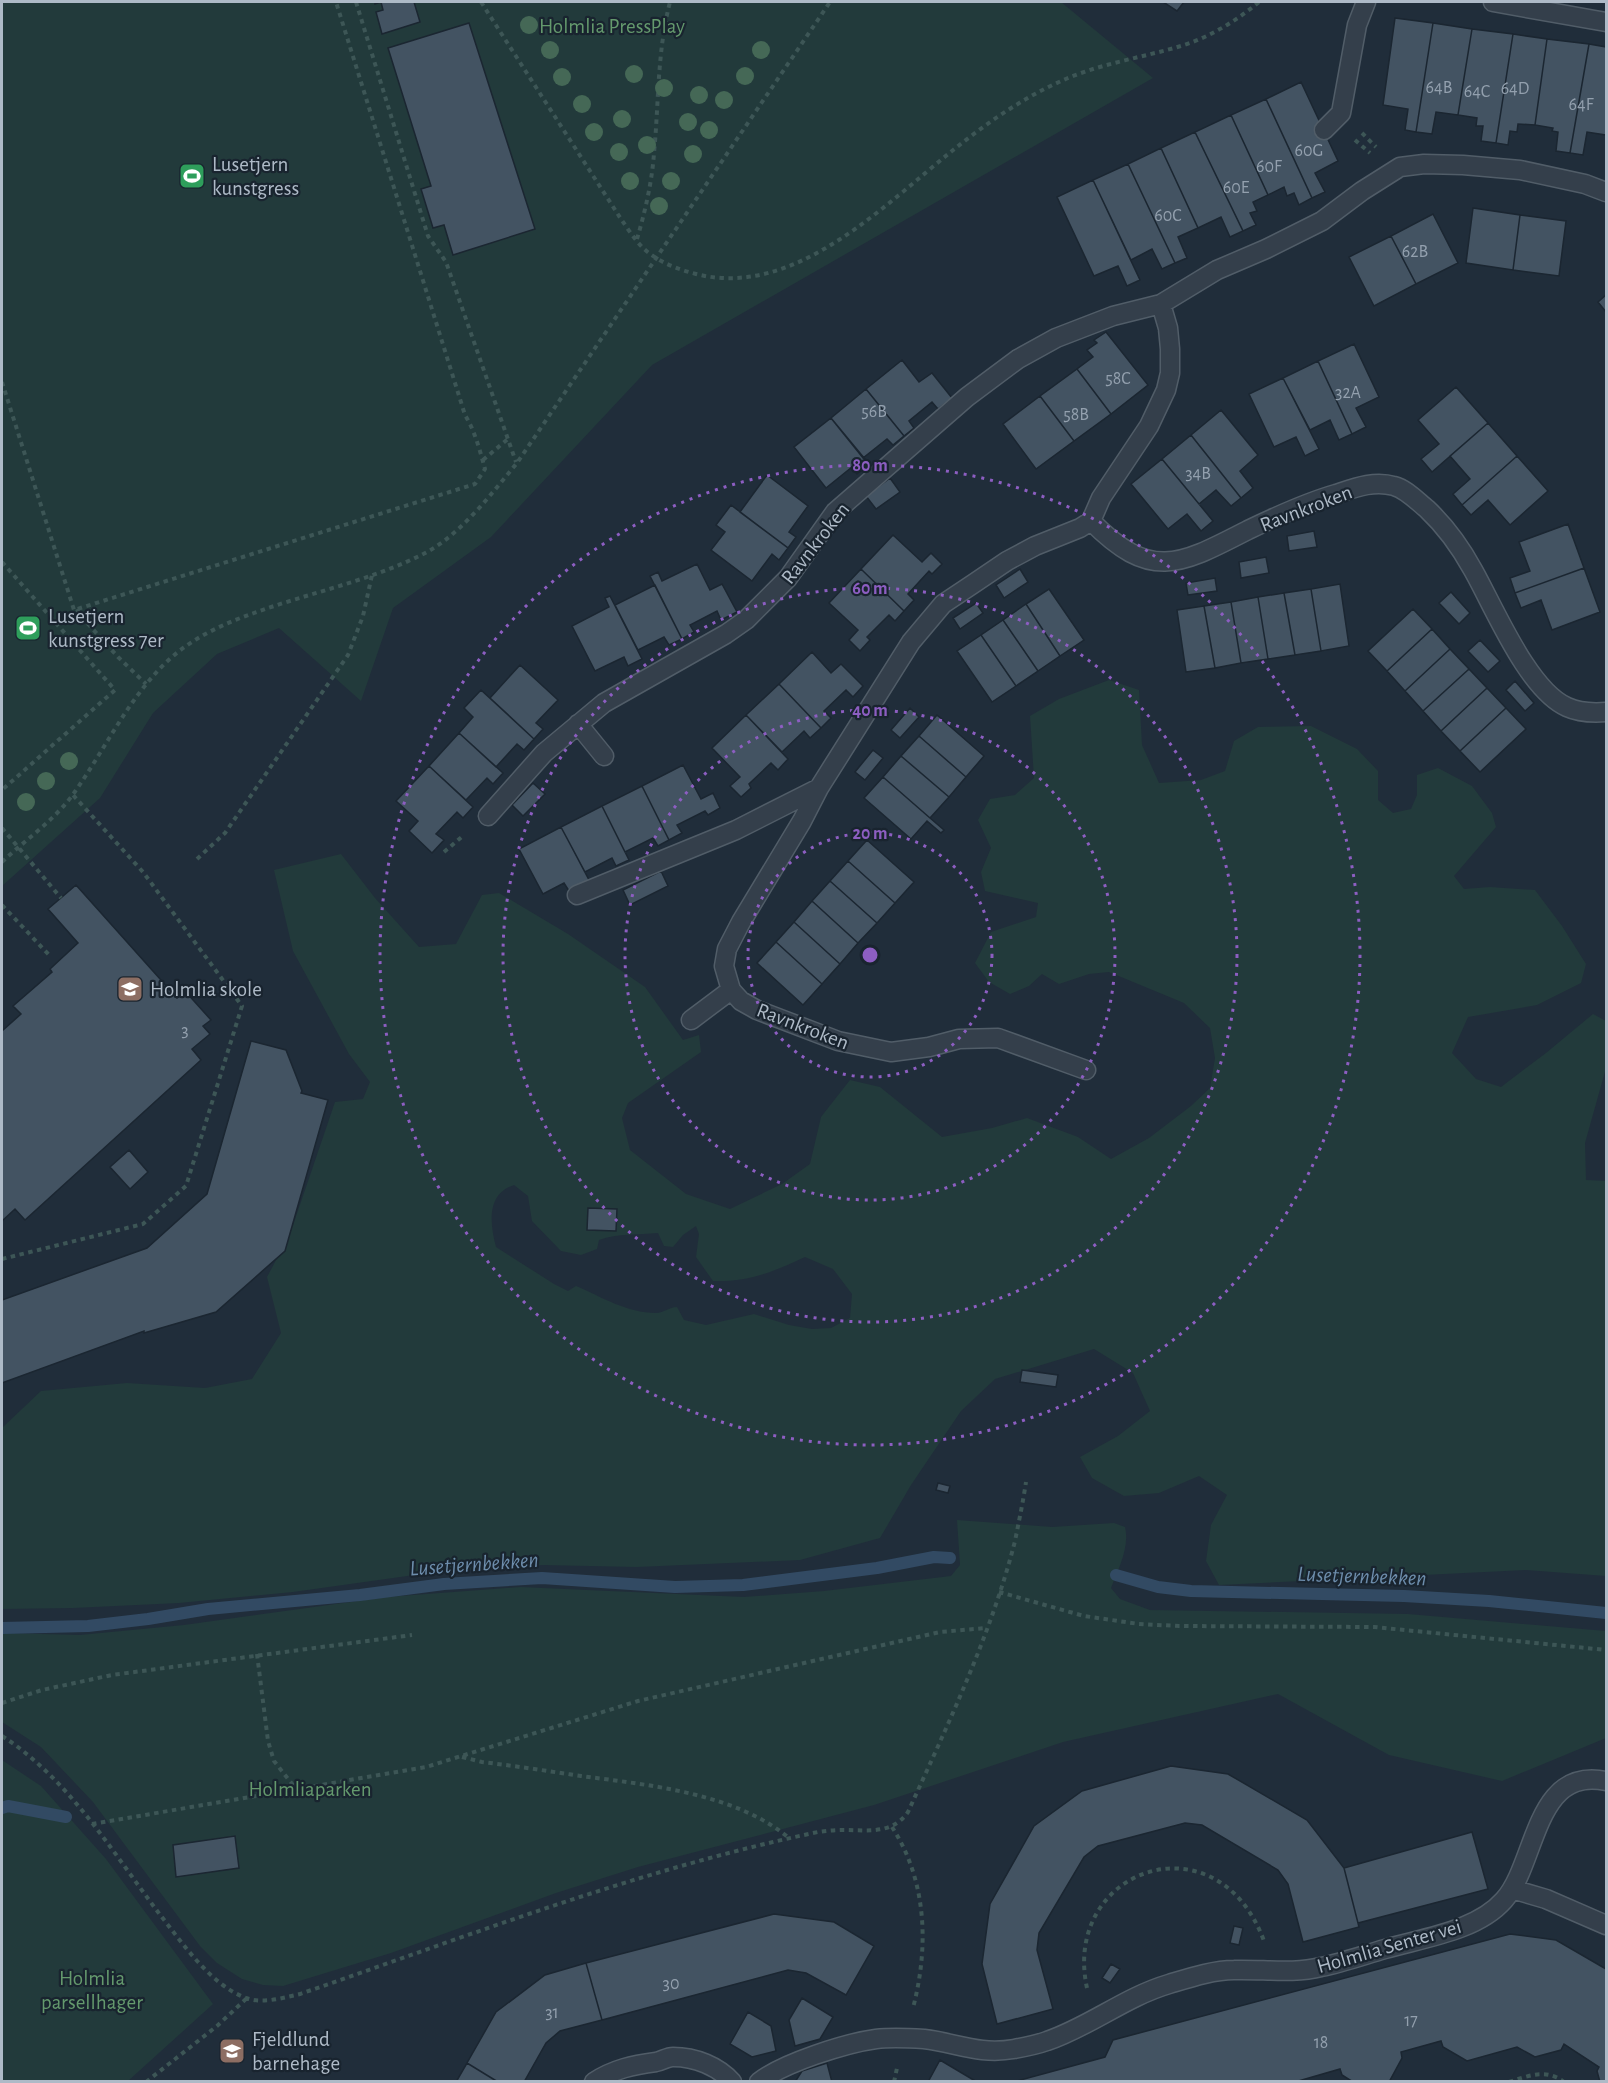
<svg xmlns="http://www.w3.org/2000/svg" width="1608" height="2083" font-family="'Alegreya Sans',sans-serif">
<rect width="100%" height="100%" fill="#202d3a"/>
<!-- green -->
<path fill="#223a3b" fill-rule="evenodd" d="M2 2H1061L1153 78 652 365 491 537 393 608 361 701 279 628 217 654 153 713 100 798 2 886Z
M1109 680 1139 690 1142 745 1159 783 1201 780 1225 771 1234 741 1258 727 1311 726 1357 749 1378 771V800L1393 813 1411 809 1417 795V775L1438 768 1472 786 1492 813 1496 827 1454 876 1464 889 1490 887 1535 890 1562 926 1586 964 1581 983 1537 1005 1468 1017 1452 1053 1476 1079 1501 1087 1546 1053 1593 1014 1606 1021V1068L1585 1143 1586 1180 1606 1181V1576L1526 1570 1219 1585 1206 1561 1211 1525 1227 1495 1199 1476 1159 1493 1124 1496 1092 1478 1080 1457 1118 1436 1150 1411 1133 1373 1094 1349 995 1379 961 1411 911 1485 880 1538 800 1560 637 1567 542 1565 443 1571 293 1592 179 1603 73 1608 2 1609V1428L41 1391 127 1383 205 1388 252 1379 281 1333 267 1277 290 1234 335 1102 363 1099 370 1082 349 1054 293 951 274 870 341 854 375 898 419 947 456 944 482 895 499 893 568 934 645 987 683 1040 699 1035 701 1052 628 1103 622 1118 630 1150 686 1194 730 1209 782 1184 810 1164 821 1117 850 1080 880 1087 942 1137 992 1128 1027 1118 1078 1137 1111 1159 1149 1138 1191 1106 1210 1088 1215 1058 1210 1028 1184 1003 1109 972 1089 974 1059 984 1042 974 1029 986 1010 994 989 982 975 963 991 932 1036 917 1038 903 985 891 981 872 991 848 978 820 990 799 1015 795 1034 778 1030 716 1059 699ZM514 1185 528 1196 532 1221 561 1251 581 1255 597 1249 599 1240C618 1233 638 1235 658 1233L664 1246 673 1247 683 1235 696 1226 699 1234 696 1257 713 1281C749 1282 773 1272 805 1257L833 1269 852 1294 850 1318 831 1328 812 1329 789 1325 754 1314 706 1325 684 1320 677 1307C669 1307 664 1313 656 1313 627 1313 602 1297 576 1286L568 1291 554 1284 496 1247C490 1224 486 1194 514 1185Z
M957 1520 1052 1527 1114 1523 1125 1527C1130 1547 1118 1570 1111 1588L1120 1599 1150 1610 1408 1614 1606 1631V1738L1502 1781 1389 1755 1278 1694 1063 1742 874 1805 638 1867 556 1893 391 1953 283 1986 263 1985 242 1979 217 1963 200 1946 93 1802 41 1747 2 1722V1633L80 1635 184 1625 387 1597 520 1587 744 1597 824 1591 951 1576 960 1565Z
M2 1760 41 1786 106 1859 213 2004 128 2081H2Z"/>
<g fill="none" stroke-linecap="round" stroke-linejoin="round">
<!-- stream -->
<path stroke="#324a63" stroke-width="12" d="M1116 1575 1158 1587 1191 1591 1404 1596 1489 1601 1606 1613
M2 1628 88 1626 148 1619 208 1609 360 1595 444 1584 542 1578 675 1587 743 1585 877 1568 934 1557 950 1558
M2 1808 8 1806 66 1817"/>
</g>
<!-- building -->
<path fill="#435362" stroke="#1b2631" stroke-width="1.5" d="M375 2H414L420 22 382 34 376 12 383 10 381 2 375 4Z
M1163 2H1184L1177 11Z
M1395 18 1433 23 1416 132 1405 130 1408 109 1383 105Z
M469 23 535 229 453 255 444 225 433 228 421 189 431 186 388 48Z
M1433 23 1472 29 1458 115 1436 112 1432 134 1416 132Z
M1472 29 1513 34 1496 143 1481 141 1483 126H1476L1477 118 1458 115Z
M1513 34 1547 39 1535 125 1518 124 1517 132 1510 131 1508 145 1496 143Z
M1547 39 1589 44 1570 153 1556 151 1558 132 1552 131 1553 128 1535 125Z
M1589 44 1606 47V135L1587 132 1583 155 1570 153Z
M1301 82 1338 161 1315 173 1325 192 1312 198 1266 99Z
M1266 99 1312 198 1299 205 1294 193 1287 196 1284 187 1268 195 1231 115Z
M1231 115 1268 195 1253 202 1257 211 1250 213 1256 225 1243 231 1195 132Z
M1195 132 1243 231 1230 237 1221 217 1198 228 1161 148Z
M1161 148 1198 228 1178 237 1187 258 1175 263 1128 164Z
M1128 164 1175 263 1162 269 1152 249 1131 260 1093 180Z
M1093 180 1140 280 1127 286 1118 266 1094 276 1057 197Z
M1473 208 1520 215 1513 270 1466 263Z
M1433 214 1458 263 1416 284 1391 236Z
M1520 215 1566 221 1559 276 1513 270Z
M1391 236 1416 284 1374 306 1349 257Z
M1606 295V312L1598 302Z
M1106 332 1148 385 1111 414 1077 369 1093 357 1087 350 1097 343 1094 340Z
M1354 344 1379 397 1356 408 1366 427 1352 434 1318 361Z
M902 360 919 382 932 373 952 398 938 409 932 402 909 421 914 428 904 436 866 389Z
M1318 361 1352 434 1339 440 1330 420 1310 430 1283 378Z
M1077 369 1111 414 1074 441 1040 396Z
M1283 378 1319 449 1305 456 1296 437 1274 447 1249 394Z
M1456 387 1488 423 1432 472 1421 459 1439 444 1418 420Z
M866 389 904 436 893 445 887 439 863 458 831 418Z
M1040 396 1074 441 1036 469 1003 424Z
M1221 410 1258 455 1240 471 1253 488 1241 498 1191 435Z
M831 418 869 464 857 474 852 467 826 488 794 447Z
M1488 423 1517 456 1462 505 1453 494 1470 479 1450 456Z
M1191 435 1241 498 1231 506 1216 490 1199 504 1162 459Z
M1517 456 1548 491 1510 525 1488 500 1471 515 1462 505Z
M1162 459 1213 521 1201 531 1187 514 1168 529 1131 484Z
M767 475 808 506 789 532 796 537 788 548 740 512Z
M890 478 900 492 876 509 866 496Z
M731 505 788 548 779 560 772 554 752 581 711 550 725 532 716 525Z
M1568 524 1584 568 1515 593 1510 578 1530 571 1519 542Z
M1314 531 1317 547 1289 551 1287 536Z
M893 535 922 562 931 553 942 564 932 574 929 571 908 594 914 600 904 611 861 569Z
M1266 557 1269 573 1241 578 1239 562Z
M697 564 710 590 722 584 737 612 721 620 717 611 690 625 694 632 682 639 650 576 658 572 662 581Z
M1584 568 1600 612 1552 630 1541 600 1521 608 1515 593Z
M861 569 904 611 895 621 889 615 867 637 870 640 860 651 849 640 858 630 829 603Z
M1020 569 1028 582 1004 598 996 585Z
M1215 578 1217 591 1188 595 1186 583Z
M1340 584 1349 646 1321 651 1311 589Z
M655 585 682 639 669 645 664 637 638 650 615 605Z
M1049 589 1084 640 1060 656 1026 604Z
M1311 589 1321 651 1295 655 1284 593Z
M1451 592 1470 613 1459 624 1439 603Z
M1284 593 1295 655 1268 659 1258 597Z
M610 596 642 659 628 666 624 657 595 671 572 626 609 607 605 598Z
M1258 597 1268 659 1241 663 1231 602Z
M1231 602 1241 663 1215 668 1204 606Z
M976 603 983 613 960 629 953 618Z
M1026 604 1060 656 1038 671 1003 620Z
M1204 606 1215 668 1186 672 1177 610Z
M1413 609 1432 629 1387 671 1368 651Z
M1003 620 1038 671 1016 686 981 635Z
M1432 629 1450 649 1405 691 1387 671Z
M981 635 1016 686 992 702 957 651Z
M1480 640 1500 661 1488 672 1468 651Z
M1450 649 1469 669 1423 711 1405 691Z
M812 652 831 673 841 664 863 686 853 697 846 690 824 711 831 718 821 728 779 684Z
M520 665 558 700 536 723 543 729 534 739 490 698Z
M1469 669 1487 688 1441 731 1423 711Z
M1515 681 1534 703 1525 711 1506 690Z
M779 684 821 728 810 738 804 731 782 752 746 715Z
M1487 688 1506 708 1460 751 1441 731Z
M481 690 534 739 524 750 517 744 496 767 459 733 473 717 464 708Z
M910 708 919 717 900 738 891 730Z
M1506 708 1526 729 1480 772 1460 751Z
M746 715 788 759 778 770 771 763 749 784 751 788 741 797 730 786 740 777 712 748Z
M937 715 984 756 966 777 919 736Z
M459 733 503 773 493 784 487 778 466 800 429 766Z
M919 736 966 777 949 797 901 756Z
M873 750 883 758 865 780 855 772Z
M901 756 949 797 930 818 883 777Z
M683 765 701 799 713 793 720 808 708 815 705 811 677 825 682 833 669 840 642 786Z
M429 766 473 807 463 818 457 812 436 834 444 840 432 853 409 831 418 821 396 801Z
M883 777 930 818 944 830 941 833 927 821 911 839 864 798Z
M533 783 545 794 523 816 512 805Z
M642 786 669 840 658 846 653 838 625 852 602 806Z
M602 806 629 860 616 866 612 858 585 872 561 827Z
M561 827 589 880 569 891 564 883 543 894 519 849Z
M867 840 914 882 895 903 848 861Z
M848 861 895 903 877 923 830 881Z
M661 871 668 886 630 905 623 890Z
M830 881 877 923 858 943 812 901Z
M76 885 177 998 185 991 211 1020 203 1026 210 1034 192 1049 201 1060 25 1220 15 1209 2 1221V1031L21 1014 13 1006 52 972 50 969 78 943 48 909Z
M812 901 858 943 840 964 794 922Z
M794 922 840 964 822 984 776 942Z
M776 942 822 984 803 1005 757 963Z
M251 1041 286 1050 302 1091 301 1093 328 1100 285 1251 216 1312 144 1333V1331L2 1383V1300L147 1248 207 1194Z
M129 1150 148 1172 130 1189 110 1167Z
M588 1208 617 1209 616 1231 587 1230Z
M1022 1370 1058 1375 1056 1387 1020 1382Z
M938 1483 950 1486 948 1493 936 1490Z
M1171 1766 1228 1774 1307 1820 1344 1868 1359 1927 1303 1942 1288 1884 1278 1870 1202 1825 1185 1823 1098 1846 1084 1857 1039 1933 1037 1950 1053 2009 997 2024 982 1964 990 1904 1034 1826 1082 1791Z
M1472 1832 1488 1889 1358 1923 1344 1868Z
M235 1836 239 1868 176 1877 173 1845Z
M774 1914 834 1922 874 1946 846 1995 806 1973 788 1970 602 2020 586 1963Z
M1234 1926 1243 1928 1239 1945 1230 1943Z
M1510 1934 1556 1940 1606 1969V2082H1600L1597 2071 1599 2067 1564 2044 1561 2050 1535 2057 1517 2047 1467 2061 1443 2047 1441 2041 1401 2052 1402 2058 1389 2082H1353L1342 2075 1340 2069 1295 2082H1013L1105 2057 1113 2040Z
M586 1963 602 2020 560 2031 546 2043 524 2082H498L467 2063 496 2012 545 1975Z
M1111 1964 1120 1969 1110 1983 1102 1978Z
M802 1998 833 2017 820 2039 795 2046 789 2020Z
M748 2012 771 2026 776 2051 752 2057 730 2044Z
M940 2060 977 2082H928Z
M467 2063 498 2082H456Z
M827 2063 832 2082H795L802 2071Z"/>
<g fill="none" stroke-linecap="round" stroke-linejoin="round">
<!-- service casing -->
<g stroke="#515d68" stroke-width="21">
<path id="service" d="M1493 2 1606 22
M1324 130 1341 113 1357 25 1366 2
M1091 521C1151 582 1180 565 1248 530 1277 516 1305 503 1336 494 1354 488 1374 480 1394 486 1406 489 1417 501 1427 509 1445 526 1461 548 1473 570 1494 607 1528 690 1567 707 1580 713 1593 713 1606 712
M578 724 604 756
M488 816 544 753 604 703 726 634 746 620 788 578 835 512 967 397 1018 359 1056 338 1113 316 1161 304 1217 270 1266 249 1322 221 1362 191 1400 167 1424 164 1463 165 1520 170 1585 184 1606 192
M577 895 736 830 819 788
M691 1020 731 990
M1086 1070 998 1038 959 1039 929 1047 891 1052 838 1041 757 1010 741 1001 731 990 724 966 727 949 741 922 802 821 819 788 911 642 943 604 973 584 1007 561 1035 546 1080 528 1091 521 1101 498 1149 426 1166 390 1170 373V349L1168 328 1161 304
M1512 1889 1546 1899 1606 1925
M594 2082C614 2069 633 2065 656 2062 662 2061 667 2057 673 2057 695 2057 718 2066 732 2082
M759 2082C783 2063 846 2043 876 2039 892 2037 908 2038 924 2039 957 2043 979 2055 1014 2049 1025 2047 1036 2045 1047 2041 1089 2027 1125 1997 1169 1984 1189 1978 1213 1970 1234 1970 1263 1969 1293 1974 1321 1967 1342 1963 1364 1955 1385 1949 1423 1938 1477 1931 1504 1900 1537 1863 1534 1766 1606 1781"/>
</g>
<!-- path -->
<path stroke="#3d5656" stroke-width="4" stroke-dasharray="4.5 4.5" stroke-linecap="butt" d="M356 2 428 236 446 262 516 462
M481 2 619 216C626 226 634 239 643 248 658 262 677 269 696 274 794 299 883 206 952 151 984 125 1021 99 1059 82 1097 64 1141 58 1181 46 1210 37 1236 21 1259 2
M1362 133 1376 147
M1355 140 1370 153
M637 239C645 212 652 182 654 153 659 102 657 52 670 2
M2 382 74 610 475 484 485 469C480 451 475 431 465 415L336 2
M483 460 509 438
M2 562 115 690 2 790
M77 609 80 615 118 657 146 684
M2 828 61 898
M444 852 464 835
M197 859 225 833 348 655 363 616 372 575
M2 862C25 840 55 820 74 793 109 744 136 681 186 646 206 632 229 622 251 614 308 593 374 580 427 552 463 532 491 494 517 463L830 2
M2 905 50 956
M2 1259 143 1224 186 1186 242 1006 143 872 73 795
M999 1592 1084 1616 1139 1624 1179 1626 1374 1627 1606 1650
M257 1654 268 1741 274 1761 296 1789
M2 1703 42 1690 112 1675 412 1635
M2 1736C69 1779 113 1853 161 1916 183 1944 211 1985 246 1998 263 2004 282 1998 300 1994 471 1935 640 1869 818 1832 826 1831 834 1830 842 1830 867 1830 892 1835 908 1812 948 1724 991 1635 1015 1541 1019 1521 1023 1502 1026 1482
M462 1757 482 1762C515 1766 548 1771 581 1776 649 1785 735 1793 789 1838
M92 1824 426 1767 638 1701 940 1632 986 1628
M892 1827C927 1881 929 1947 913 2008
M1087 1988C1061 1869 1217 1814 1264 1941
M146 2082 217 2026 247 1998
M894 2082 897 2068
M1509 2082C1528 2076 1546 2068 1564 2082"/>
<!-- service -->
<use href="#service" stroke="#343f4b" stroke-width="18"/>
</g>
<!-- trees -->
<g fill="#456856">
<circle cx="529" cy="25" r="9"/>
<circle cx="550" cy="50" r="9"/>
<circle cx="761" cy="50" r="9"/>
<circle cx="634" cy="74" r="9"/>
<circle cx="745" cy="76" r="9"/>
<circle cx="562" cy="77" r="9"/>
<circle cx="664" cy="88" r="9"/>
<circle cx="699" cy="95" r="9"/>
<circle cx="724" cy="100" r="9"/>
<circle cx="582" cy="104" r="9"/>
<circle cx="622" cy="119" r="9"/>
<circle cx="688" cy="122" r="9"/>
<circle cx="709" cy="130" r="9"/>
<circle cx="594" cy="132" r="9"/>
<circle cx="647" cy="145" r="9"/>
<circle cx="619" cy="152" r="9"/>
<circle cx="693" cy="154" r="9"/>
<circle cx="630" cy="181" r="9"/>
<circle cx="671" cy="181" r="9"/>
<circle cx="659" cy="206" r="9"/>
<circle cx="69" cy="761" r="9"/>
<circle cx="46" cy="781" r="9"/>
<circle cx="26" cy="802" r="9"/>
</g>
<!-- distance rings -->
<g fill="none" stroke="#8d5ec2" stroke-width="3" stroke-dasharray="3 6">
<circle cx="870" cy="955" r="122"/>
<circle cx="870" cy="955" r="245"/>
<circle cx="870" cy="955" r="367"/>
<circle cx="870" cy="955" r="490"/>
</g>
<!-- icons -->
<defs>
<g id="stadium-square" transform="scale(1.35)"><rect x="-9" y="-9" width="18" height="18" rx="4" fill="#2e9e5b" stroke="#19242f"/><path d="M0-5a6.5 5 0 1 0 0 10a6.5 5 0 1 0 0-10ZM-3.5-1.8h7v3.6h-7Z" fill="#fff"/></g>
<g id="school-square" transform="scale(1.35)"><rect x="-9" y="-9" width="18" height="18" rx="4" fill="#8d6e63" stroke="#19242f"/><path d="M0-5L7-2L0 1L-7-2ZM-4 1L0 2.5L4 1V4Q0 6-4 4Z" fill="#fff"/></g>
</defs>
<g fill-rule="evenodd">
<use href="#stadium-square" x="192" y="176"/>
<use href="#stadium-square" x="28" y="628"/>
<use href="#school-square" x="130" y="989"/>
<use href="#school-square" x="232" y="2051"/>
</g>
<g text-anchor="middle" stroke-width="4.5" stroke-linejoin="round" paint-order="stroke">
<!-- number labels -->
<g font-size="18" fill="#93a0ae">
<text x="1439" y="93">64B</text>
<text x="1515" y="94">64D</text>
<text x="1477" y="97">64C</text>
<text x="1581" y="110">64F</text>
<text x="1309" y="156">60G</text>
<text x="1269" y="172">60F</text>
<text x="1236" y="193">60E</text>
<text x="1168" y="221">60C</text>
<text x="1415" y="257">62B</text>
<text x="1118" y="384">58C</text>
<text x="1348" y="398">32A</text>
<text x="874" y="417">56B</text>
<text x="1076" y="420">58B</text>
<text x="1198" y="479">34B</text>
<text x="185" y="1036">3</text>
<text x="671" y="1989">30</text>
<text x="552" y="2018">31</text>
<text x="1411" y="2026">17</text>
<text x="1321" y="2048">18</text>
</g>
<!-- park labels -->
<g font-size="21" fill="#64996d" stroke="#19242f">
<text x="612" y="33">Holmlia PressPlay</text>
<text x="310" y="1796">Holmliaparken</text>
<text x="92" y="1985">Holmlia<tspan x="92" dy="24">parsellhager</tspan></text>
</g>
<!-- poi labels -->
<g font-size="21" fill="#aebac7" stroke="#19242f" text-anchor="start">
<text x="212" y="171">Lusetjern<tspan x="212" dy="24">kunstgress</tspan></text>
<text x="48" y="623">Lusetjern<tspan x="48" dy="24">kunstgress 7er</tspan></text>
<text x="150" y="996">Holmlia skole</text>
<text x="252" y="2046">Fjeldlund<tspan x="252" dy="24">barnehage</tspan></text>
</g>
<!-- street labels -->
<g font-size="21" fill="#aebac7" stroke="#19242f">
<text transform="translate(1306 508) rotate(-21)" y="7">Ravnkroken</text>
<text transform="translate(815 543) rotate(-52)" y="7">Ravnkroken</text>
<text transform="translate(803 1026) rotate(21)" y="7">Ravnkroken</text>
<text transform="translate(1389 1946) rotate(-16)" y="7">Holmlia Senter vei</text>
</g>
<!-- water labels -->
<g font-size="22" font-style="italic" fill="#6d8dac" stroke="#19242f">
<text transform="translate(474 1563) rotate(-4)" y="8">Lusetjernbekken</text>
<text transform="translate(1362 1575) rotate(2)" y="8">Lusetjernbekken</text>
</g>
</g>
<circle cx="870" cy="955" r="9" fill="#8d5ec2" stroke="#19242f" stroke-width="3"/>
<g font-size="18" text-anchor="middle" font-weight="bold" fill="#8d5ec2" stroke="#19242f" stroke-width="4.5" stroke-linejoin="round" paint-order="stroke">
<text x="870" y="471">80 m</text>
<text x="870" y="594">60 m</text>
<text x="870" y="716">40 m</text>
<text x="870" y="839">20 m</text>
</g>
<!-- border -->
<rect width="1608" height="2083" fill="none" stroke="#aebac7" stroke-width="6"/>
</svg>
